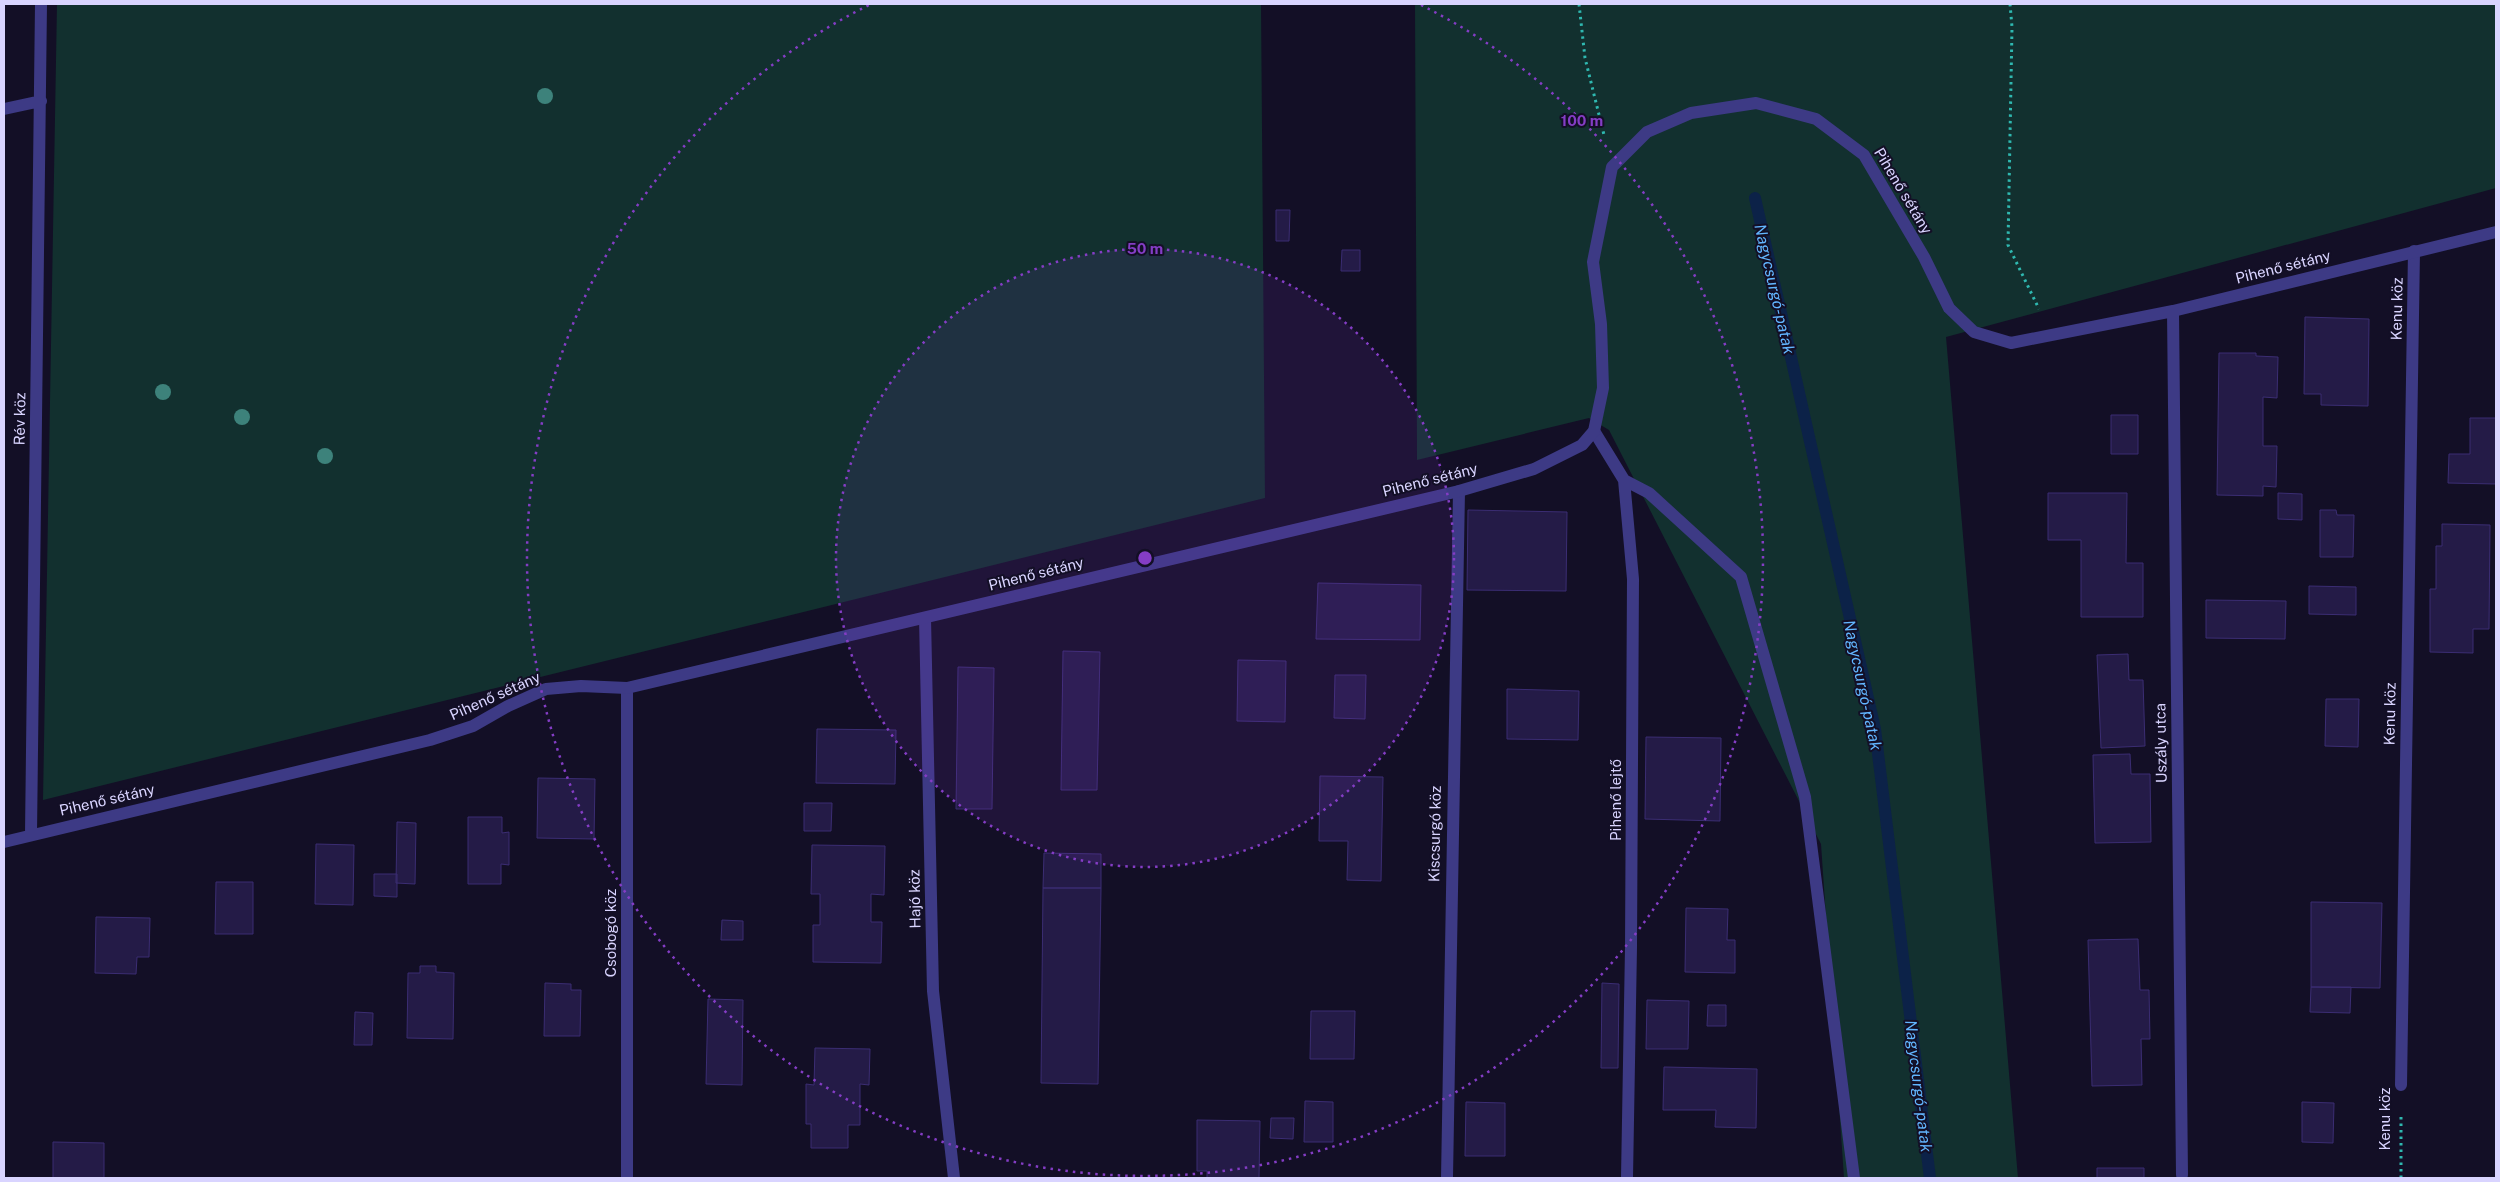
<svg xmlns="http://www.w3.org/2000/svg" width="2500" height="1182" font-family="'Public Sans',sans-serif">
<rect width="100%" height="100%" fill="#130f26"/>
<!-- green -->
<path fill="#12302f" d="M57 4H1261L1265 498 43 800Z
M1415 4H2496V188L1946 337 2018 1178H1844L1821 844 1609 430 1589 418 1417 460Z"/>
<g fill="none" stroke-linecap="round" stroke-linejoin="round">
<!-- stream -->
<path stroke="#0c2248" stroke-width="12" d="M1755 198 1875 729 1930 1178"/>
</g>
<!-- building -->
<path fill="#241b47" stroke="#3b2d73" d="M1276 210H1290L1289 241H1276Z
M1342 250H1360V271H1341Z
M2305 317 2369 319 2368 406 2321 405V394H2304Z
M2219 353H2256V356L2278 357 2277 398 2263 397V446H2277L2276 487 2263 486V496L2217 495Z
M2111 415H2138V454H2111Z
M2470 418H2496V484L2448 483 2449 454H2470Z
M2048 493H2127L2126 563H2143V617H2081V540H2048Z
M2278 493 2302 494V520L2278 519Z
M1468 510 1567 512 1566 591 1467 590Z
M2320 510H2336L2337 515H2354L2353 557H2320Z
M2442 524 2490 525 2489 629H2473V653L2430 652V589H2436V546H2442Z
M1318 583 1421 585 1420 640 1316 639Z
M2309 586 2356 587V615L2309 614Z
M2206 600 2286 601 2285 639 2206 638Z
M1063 651 1100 652 1097 790H1061Z
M2128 654 2129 680H2143L2145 746 2101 748 2097 655Z
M1238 660 1286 661 1285 722 1237 721Z
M958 667 994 668 992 809H956Z
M1335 675H1366L1365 719 1334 718Z
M1507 689 1579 691 1578 740 1507 739Z
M2326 699H2359L2358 747 2325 746Z
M817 729 896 730 895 784 816 783Z
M1646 737 1721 738 1720 821 1645 819Z
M2130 754 2131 774H2150L2151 842 2095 843 2093 755Z
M1320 776 1383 777 1381 881 1347 880 1348 841H1319Z
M538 778 595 779 594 839 537 838Z
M804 803H832L831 831H804Z
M468 817H502V833L509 832V865L501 864V884H468Z
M397 822 416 823 415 884 396 883Z
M316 844 354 845 353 905 315 904Z
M812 845 885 846 884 895 871 894V922H882L881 963 813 962V925H820V894H811Z
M1044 853 1101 854V888H1043Z
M374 874H397V897L374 896Z
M216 882H253V934H215Z
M1043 888H1101L1098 1084 1041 1083Z
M2311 902 2382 903 2380 988 2311 987Z
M1686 908 1728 909 1727 940H1735V973L1685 972Z
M96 917 150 918 149 957H137L136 974 95 973Z
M722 920 743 921V940H721Z
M2138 939 2140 990H2149L2150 1039H2141L2142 1085 2092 1086 2088 940Z
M420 966H436V972L454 973 453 1039 407 1038 408 973H420Z
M545 983 571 984V990H581L580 1036H544Z
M1602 983 1619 984 1618 1068H1601Z
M2311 987H2351L2350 1013 2310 1012Z
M708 999 743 1000 742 1085 706 1084Z
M1647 1000 1689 1001 1688 1049H1646Z
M1708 1005H1726V1026H1707Z
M1311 1011H1355L1354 1059H1310Z
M355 1012 373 1013 372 1045H354Z
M815 1048 870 1049 869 1085 860 1084V1125H848V1148H811V1124H806V1084L814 1085Z
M1664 1067 1757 1069 1756 1128 1715 1127 1716 1110H1663Z
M1305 1101 1333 1102V1142H1304Z
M1466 1102 1505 1103V1156H1465Z
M2302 1102 2334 1103 2333 1143 2302 1142Z
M1271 1118H1294L1293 1139 1270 1138Z
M1197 1120 1260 1121 1259 1178H1207V1171H1197Z
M53 1142 104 1143V1178H53Z
M2097 1168H2144V1178H2097Z"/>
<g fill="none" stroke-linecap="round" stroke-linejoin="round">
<!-- path -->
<path stroke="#2fb8b0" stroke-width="3" stroke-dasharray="2.5 4" stroke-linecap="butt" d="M1579 4 1585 58 1604 135
M2010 4 2012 27 2008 245 2039 309
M2401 1178V1113"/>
<!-- service -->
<path stroke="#3d3a85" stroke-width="12" d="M1594 431 1624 480 1633 579 1631 947 1627 1178
M1624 480 1649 493 1741 577 1805 797 1854 1178
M925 618 933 991 954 1178
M627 688V1178
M2401 1085 2414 251
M1447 1178 1459 491"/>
<!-- minor -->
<path stroke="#3d3a85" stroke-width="12" d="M4 109 41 101
M2173 311 2182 1175
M31 834 41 4
M4 842 430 740 473 726 508 706 546 689 581 686 627 688 1459 491 1534 469 1582 445 1594 431 1603 388 1601 324 1593 262 1612 167 1647 132 1691 113 1756 103 1816 119 1864 155 1924 257 1949 308 1974 332 2011 343 2173 311 2496 232"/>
</g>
<!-- trees -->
<g fill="#3d827b">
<circle cx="545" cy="96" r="8"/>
<circle cx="163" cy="392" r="8"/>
<circle cx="242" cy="417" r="8"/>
<circle cx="325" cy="456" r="8"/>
</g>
<!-- distance rings -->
<circle cx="1145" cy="558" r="309" fill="#843dc5" fill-opacity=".12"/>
<g fill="none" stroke="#843dc5" stroke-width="2.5" stroke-dasharray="2.5 5">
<circle cx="1145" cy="558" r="309"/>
<path d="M1421 5A618 618 0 1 1 869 5"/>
</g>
<g text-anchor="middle" stroke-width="4" stroke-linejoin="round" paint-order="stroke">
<!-- street labels -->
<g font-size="15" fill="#d9d4ff" stroke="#130f26">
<text transform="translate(1903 191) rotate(59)" y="5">Pihenő sétány</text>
<text transform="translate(2283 267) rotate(-14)" y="5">Pihenő sétány</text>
<text transform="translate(2397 309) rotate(-89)" y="5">Kenu köz</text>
<text transform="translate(20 419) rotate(-89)" y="5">Rév köz</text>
<text transform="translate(1430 480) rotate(-14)" y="5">Pihenő sétány</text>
<text transform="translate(1036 574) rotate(-14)" y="5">Pihenő sétány</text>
<text transform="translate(495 696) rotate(-24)" y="5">Pihenő sétány</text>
<text transform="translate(2390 714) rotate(-89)" y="5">Kenu köz</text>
<text transform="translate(2161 743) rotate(-91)" y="5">Uszály utca</text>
<text transform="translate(107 800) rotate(-13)" y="5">Pihenő sétány</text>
<text transform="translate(1616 800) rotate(-90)" y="5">Pihenő lejtő</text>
<text transform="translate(1435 834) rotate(-89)" y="5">Kiscsurgó köz</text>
<text transform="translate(915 899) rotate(-91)" y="5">Hajó köz</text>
<text transform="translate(611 933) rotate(-90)" y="5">Csobogó köz</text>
<text transform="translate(2385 1119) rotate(-90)" y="5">Kenu köz</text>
</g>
<!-- water labels -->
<g font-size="16" font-style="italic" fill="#62b6ff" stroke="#130f26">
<text transform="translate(1775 289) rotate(77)" y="6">Nagycsurgó-patak</text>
<text transform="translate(1863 685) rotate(78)" y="6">Nagycsurgó-patak</text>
<text transform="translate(1919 1086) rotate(83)" y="6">Nagycsurgó-patak</text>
</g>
</g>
<circle cx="1145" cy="558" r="8" fill="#843dc5" stroke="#130f26" stroke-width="2.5"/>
<g font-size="15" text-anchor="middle" font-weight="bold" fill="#843dc5" stroke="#130f26" stroke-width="4" stroke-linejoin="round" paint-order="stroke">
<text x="1582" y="126">100 m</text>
<text x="1145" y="254">50 m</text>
</g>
<!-- border -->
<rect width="2500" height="1182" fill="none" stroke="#d9d4ff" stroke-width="10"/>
</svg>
